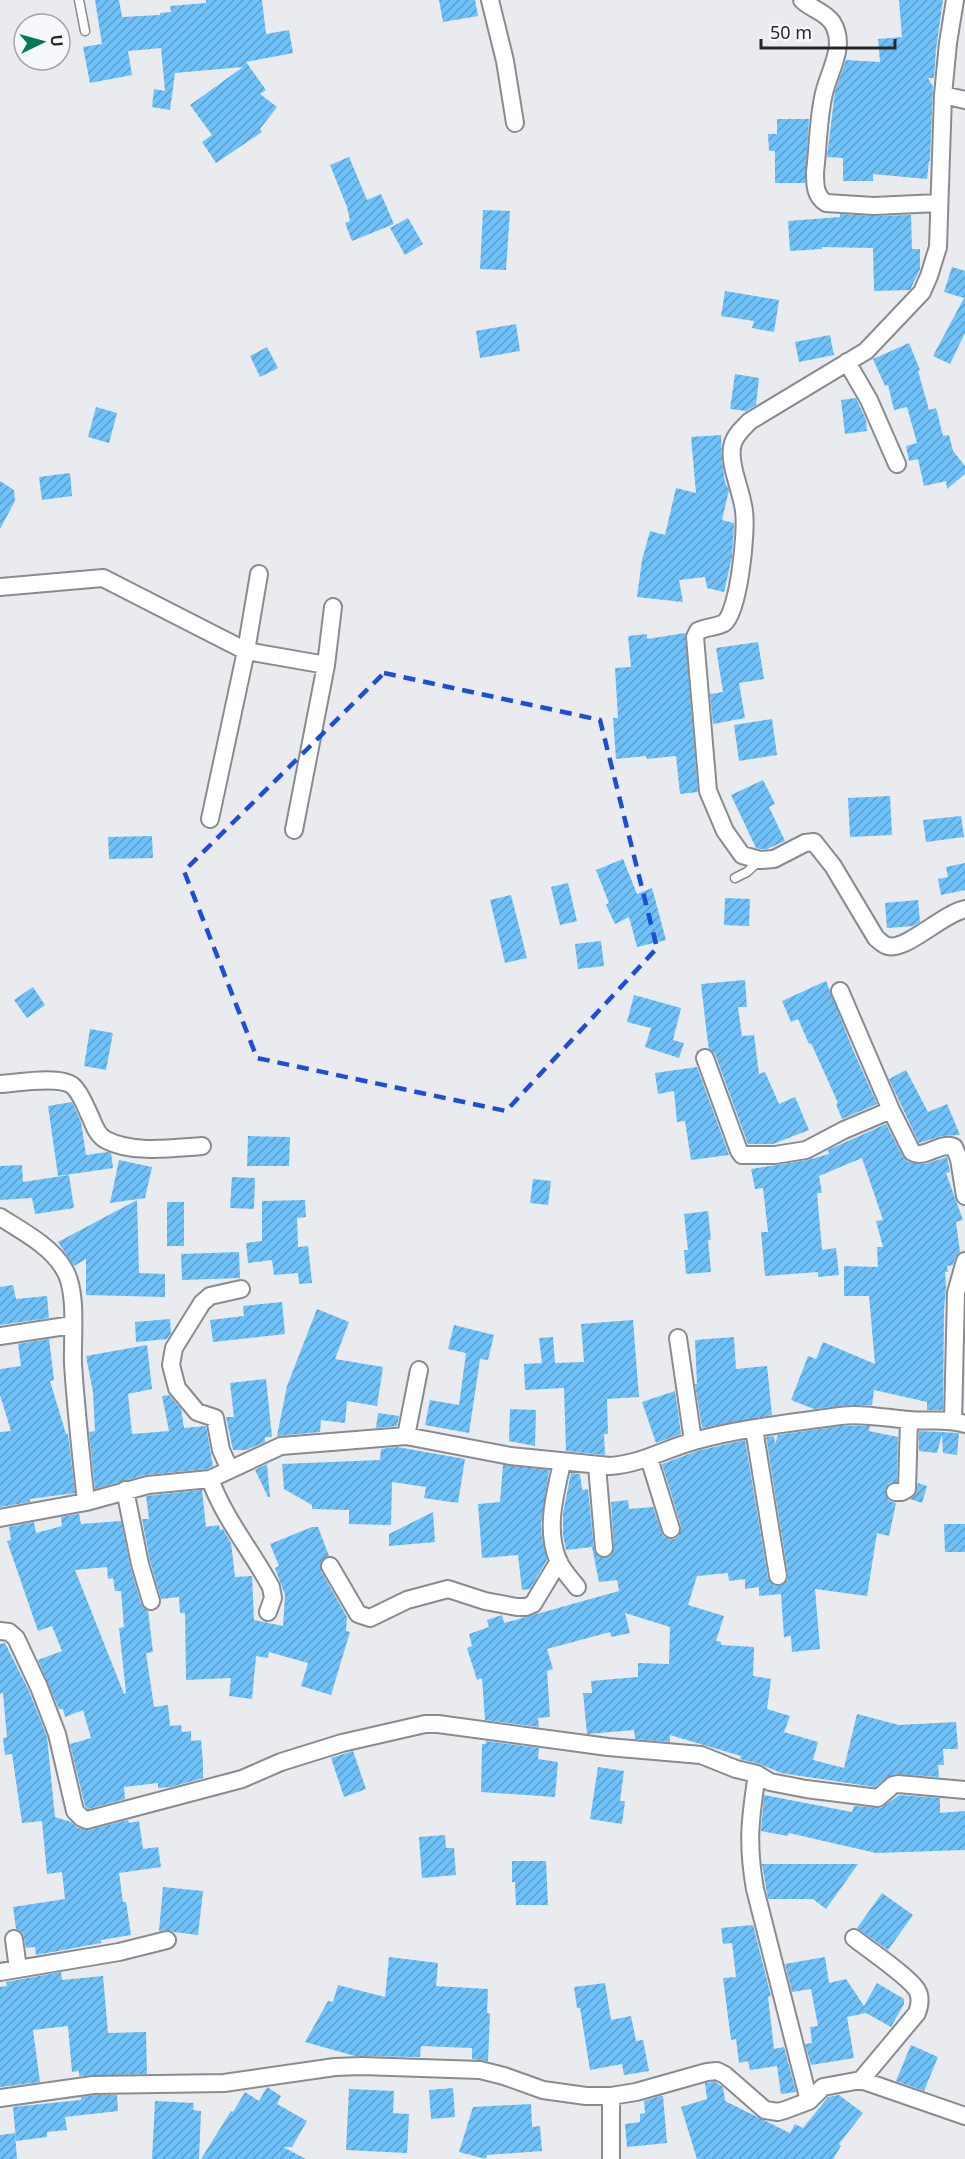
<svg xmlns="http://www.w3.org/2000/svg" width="965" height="2159" font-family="'Noto Sans',sans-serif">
<defs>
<pattern id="building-hatch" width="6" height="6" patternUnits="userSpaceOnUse" patternTransform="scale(1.5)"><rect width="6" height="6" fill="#6fc1fa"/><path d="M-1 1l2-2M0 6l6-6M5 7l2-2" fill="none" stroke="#5b9dca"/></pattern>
</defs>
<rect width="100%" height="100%" fill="#e9ebef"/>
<!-- building -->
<path fill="url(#building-hatch)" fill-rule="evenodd" d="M95 0H119L122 17 160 15V13L171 12 170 6 206 3V0H262L266 34 289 30 293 53 246 62 266 90 260 94 277 107 260 129 262 132 216 163 202 142 212 135 190 105 243 67 175 73 170 110 152 107 154 89 165 91 161 48 128 51 132 75 90 83 83 47 102 44Z
M439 0H475L478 16 443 22Z
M899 0H943L936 49 934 78H928L933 87 930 161H929L927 179 873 174V181H843V158L827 157 835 91 846 60 880 62 878 39 902 37Z
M777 119H809L805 183H775V151H769L768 134H777Z
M349 157 367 200 381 194 394 224 352 241 345 223 350 221 347 207 330 165Z
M483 210 510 211 506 270 480 269Z
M840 214 874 216 911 215 912 249H920V269L910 290 874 291 873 248 822 247V249L790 251 788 221 840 217Z
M408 218 423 244 405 255 390 228Z
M952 267 965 271V333L950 364 933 356 964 298 944 292Z
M725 291 779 300 774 332 752 328 754 321 721 316Z
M516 324 520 351 480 358 476 331Z
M830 335 834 355 799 362 795 342Z
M909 343 920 370 918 371 929 410 936 408 943 436 949 435 953 451 965 466V474L947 489 946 481 924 486 918 459 909 461 906 446 917 443 907 407 894 410 888 385 885 386 873 359Z
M267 347 278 368 260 377 250 356Z
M735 374 759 378 756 405 746 411 730 409Z
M856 398 866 420 867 431 845 434 841 400Z
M96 407 117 413 109 443 88 437Z
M721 435 722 460 725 483 729 490 722 520 734 523 732 557 724 592 707 588 705 577 679 580 683 602 637 597 642 560 650 531 665 535 676 488 696 493 691 437Z
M70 473 72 496 42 500 39 477Z
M0 481 14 490 15 501 0 529Z
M685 633 698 792 680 794 676 756 647 759 646 756 616 759 613 718H618L615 668 631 667 628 636 647 634V639Z
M758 642 764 679 739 683 745 718 713 724 710 694 723 692 716 648Z
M772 719 777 755 739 761 734 725Z
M763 780 775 804 769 807 785 841 767 849H761L756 848 731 795Z
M890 796 892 835 850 837 848 798Z
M961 816 964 837 926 842 923 820Z
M152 836 153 858 109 859 108 837Z
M623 859 637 894 652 888 666 940 637 947 629 917 615 924 606 905 609 903 596 870Z
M965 863V890L941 895 938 879 948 877 946 867Z
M568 883 577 921 560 925 551 887Z
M511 895 527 958 505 963 490 900Z
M725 898 750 899 749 926 724 925Z
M918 900 920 922 913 926 887 928 885 903Z
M601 941 604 966 578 969 575 944Z
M745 980 747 1007H738L742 1036 754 1035 759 1074 765 1072 779 1104 795 1097 809 1130 773 1144H748L715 1054 709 1049 707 1036 701 984Z
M826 981 853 1050 877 1104 842 1119 836 1104 838 1103 811 1043 809 1044 798 1019 791 1022 782 1001Z
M33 987 45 1005 27 1018 14 1000Z
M634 995 681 1008 673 1040 684 1043 679 1058 645 1047 651 1028 627 1022Z
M90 1029 113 1033 106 1070 84 1066Z
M697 1067 729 1155 691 1160 685 1121 677 1122 674 1091 658 1094 655 1073Z
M906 1070 928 1112 947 1104 960 1135 942 1136 919 1143 889 1079Z
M72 1102 81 1122 86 1155 108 1152 111 1153 113 1168 58 1176 48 1106Z
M886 1124 903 1157 908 1162 925 1164 947 1157 950 1172 946 1173 963 1220 956 1222 960 1252 955 1258 953 1265 947 1266 948 1272H945L946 1288 944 1309 943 1410H927V1402L874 1390 872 1405H848L814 1409 791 1400 808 1356 816 1359 823 1342 875 1364 869 1296H844V1266L878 1267 877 1247H883L876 1221 883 1220 862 1158 819 1176 822 1193H817L822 1250 836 1248 839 1275 818 1277V1272L765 1276 761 1232H768L763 1188 755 1189 751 1169 808 1160 829 1154 828 1150Z
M248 1136 290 1137 289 1166H247Z
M119 1160 152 1167 145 1198 110 1203Z
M22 1165 23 1182 69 1175 74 1208 35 1214 32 1198 0 1200V1166Z
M232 1177 255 1178 254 1209 230 1208Z
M533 1179 551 1181 548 1205 530 1203Z
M137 1200 139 1273 165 1274V1297L86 1295V1259L74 1266 58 1242Z
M305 1200 306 1217 297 1218 298 1247 308 1246 312 1283 299 1284 298 1273 274 1275 272 1260 248 1263 246 1243 262 1241V1201Z
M167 1202H184V1246H167Z
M708 1211 711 1240H708L711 1272 686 1274 684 1250H688L684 1214Z
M239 1252 240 1278 182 1280 181 1254Z
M13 1285 16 1299 47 1296 49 1318 0 1325V1287Z
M282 1302 285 1334 213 1342 210 1320 244 1316 243 1306Z
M317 1309 349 1322 335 1359 383 1367 377 1406 347 1401 345 1423 321 1420 320 1432 277 1436 287 1386Z
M170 1319 171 1333 167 1339 136 1342 135 1322Z
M633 1320 639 1397 607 1399 608 1434H604L605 1455 566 1451 564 1388 525 1390 524 1364 542 1363 539 1338 553 1337 555 1363 584 1362 581 1324Z
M454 1325 494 1335 488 1360 480 1359 469 1433 425 1425 430 1400 459 1405 466 1353 448 1349Z
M734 1337 736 1369 767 1366 772 1415 702 1428 695 1384H697L695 1340Z
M49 1339 54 1380 50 1381 66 1434H68L75 1493 30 1499V1502L0 1507V1432L11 1431 0 1395V1369L21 1366 18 1344Z
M147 1345 152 1389 128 1394 132 1434 169 1431 162 1396 169 1395 181 1409 184 1428 206 1426 213 1466 207 1469 145 1475 95 1489 89 1432 95 1431 93 1392 86 1356Z
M266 1379 272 1437H265V1442L246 1450H233L226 1417H234L230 1383Z
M675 1391 681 1434 656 1443 642 1402Z
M510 1409 536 1410 535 1446 509 1441Z
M378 1413 399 1416 397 1426 376 1428Z
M841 1426H870L869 1431 898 1437 897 1482 889 1483 885 1491 889 1501 896 1503 889 1536 877 1533 867 1596 815 1589 820 1649 792 1652 791 1636 784 1637 781 1594 759 1596V1587L745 1589V1579L729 1581 728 1573 697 1576 688 1605 724 1616 716 1641 721 1642V1645L754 1647 753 1676 771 1679 767 1709 790 1716 784 1732 818 1742 813 1760 844 1768 857 1714 899 1725 956 1722 958 1749H943L944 1765H938L939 1777 896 1774 887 1777 875 1787 781 1773 760 1764 740 1759 741 1756 670 1735V1742L635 1739 634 1730 587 1734 583 1693H592L591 1681 638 1677V1663L669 1664 670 1627 625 1613 630 1633 611 1637 610 1632 547 1649 553 1669 547 1671 550 1717 538 1718 539 1727 485 1720 482 1678 477 1680 467 1648 472 1646 469 1634 489 1627 487 1620 502 1615 504 1623 619 1591 617 1580 599 1582 592 1547 566 1550 563 1535V1513L571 1473 580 1474 582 1490 588 1489 594 1549 599 1557 605 1558 610 1556 614 1548 611 1502 628 1500 629 1509 653 1507 663 1536 669 1539H675L679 1536 681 1526 662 1464 697 1451 745 1440 768 1578 774 1586H780L788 1580V1574L766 1437 774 1436 775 1444 778 1435Z
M919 1431 959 1433 957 1455 943 1453 942 1434 937 1453 919 1451Z
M397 1447 465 1459 458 1503 424 1498 426 1487 392 1482 391 1525 349 1524V1510L312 1509V1505L284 1489 282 1464 380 1460 381 1449Z
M267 1464 270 1497H268L255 1470Z
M503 1465 549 1470 541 1523 542 1538 547 1560 530 1589 522 1590 518 1555 482 1558 478 1504 500 1502Z
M918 1483 927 1486 922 1503 910 1499 916 1494Z
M202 1490 206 1527 219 1525 220 1530 223 1529 231 1543 235 1577 252 1576 254 1620 283 1626 285 1595 275 1568 279 1566 270 1544 312 1527H318L329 1556 321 1561V1571L347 1617 346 1631 350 1632 331 1695 301 1686 308 1663 269 1652 268 1658 256 1656 252 1699 229 1696 231 1678 186 1680 185 1613H180L179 1597 161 1599 150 1561 142 1519H149L146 1496Z
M433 1512 435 1542 389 1546V1534Z
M79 1514 81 1524 121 1521 130 1566 141 1604 148 1611 153 1652 146 1653 154 1707 168 1705 170 1726 181 1725 182 1732 191 1731V1741L201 1740 203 1763V1778L171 1787 158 1788V1783L124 1787 125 1799 88 1809 85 1806 70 1744 91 1738 83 1710 65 1717 63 1709H59L38 1660 62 1651 52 1626 38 1631 7 1541 11 1540 9 1527 34 1522 36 1533 62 1526 61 1517ZM107 1567 108 1579 113 1578 115 1591H121L124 1627 119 1628 126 1693 124 1694 75 1570Z
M944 1524H965V1552H945Z
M5 1643 29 1691 47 1737 55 1817 71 1822 78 1828 89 1830 128 1820 129 1823 139 1821 143 1849 158 1847 161 1867 119 1873 123 1902H126L131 1935 101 1940V1943L36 1955 35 1947 26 1948 23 1933 16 1929 13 1907 65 1899 62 1872 47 1874 42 1821 22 1823 12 1754 5 1755 3 1738 7 1737 3 1693 0 1694V1644Z
M486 1741 539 1748 538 1759 558 1762 555 1797 481 1792 482 1744H486Z
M353 1751 366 1789 344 1797 331 1758Z
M598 1767 624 1771 620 1801H625L622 1824 590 1819Z
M764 1795 852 1812 854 1806 881 1808 899 1795 940 1798V1813L965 1811V1850L876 1853 789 1833 788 1836 761 1831Z
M445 1835 446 1848H454L456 1875 422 1878 419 1837Z
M512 1861H546L548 1905H516L515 1882H512Z
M762 1864H858L826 1909 813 1899H768Z
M163 1887 203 1891 198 1935 174 1932 169 1930 159 1931Z
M882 1893 913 1915 888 1950 857 1928Z
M753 1925 771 1996 768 1997 774 2049 784 2047 796 2092 781 2094 777 2066 750 2070 748 2061 739 2063 736 2039 731 2040 723 1978 736 1977 732 1943 723 1944 721 1928Z
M389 1957 438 1963 436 1986 488 1989 487 2013 490 2014 488 2061 472 2059V2048L421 2046 420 2057 355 2056 305 2042 328 2001 333 2002 338 1985 385 1997Z
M825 1957 829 1983 846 1979 864 2006 877 1983 904 1999V2004L891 2027 866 2013 847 2017 854 2058 811 2065 805 2044 812 2043 810 2027 818 2026 811 1989 792 1992 785 1964Z
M61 1972 62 1980 103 1976 108 2033 146 2032 147 2074 79 2076V2071L72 2072 68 2026 33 2030 40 2082 0 2087V1987L7 1986 6 1982Z
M605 1983 611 2020 631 2016 636 2041 643 2040 649 2071 624 2075 622 2064 590 2070 580 2008H577L574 1987Z
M911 2045 938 2057 924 2091 896 2081Z
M715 2082 723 2087 725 2101 790 2133 795 2124 803 2128 828 2097 839 2095 863 2113 839 2144 841 2146 833 2159H697L681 2107 707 2099 705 2083Z
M267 2087 281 2096 277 2104 307 2121 292 2147H283L306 2159H201L231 2111 233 2112 245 2092 259 2101Z
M453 2088 455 2117 431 2119 429 2090Z
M349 2089 394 2091 393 2113 409 2114 407 2153 346 2150Z
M94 2095H117L118 2111 65 2117 67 2130 47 2132V2137L16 2141 13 2107 81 2100V2097Z
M660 2096H663L667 2143 627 2147 625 2124 640 2122V2114L645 2113 644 2101Z
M155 2101 194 2103 193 2110 201 2111 199 2159H152Z
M531 2104 532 2127 540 2126 542 2151 487 2155 486 2159 459 2152 473 2107Z
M15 2133 17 2159H0V2135Z"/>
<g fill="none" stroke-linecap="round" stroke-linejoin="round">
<!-- service casing -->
<g stroke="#898b8e" stroke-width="11">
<path id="service" d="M79 0 85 31
M735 878 747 872 759 861"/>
</g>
<!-- minor casing -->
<g stroke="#898b8e" stroke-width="20">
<path id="minor" d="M490 0 505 61 515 123
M802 0C811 9 824 11 832 22 848 47 827 73 823 98 818 122 818 148 815 172 815 185 815 196 826 203L874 206 938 203
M955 0 948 43 943 95 938 247 929 276 922 292 866 351 750 421C743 428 736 434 733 443 727 462 742 491 744 511 747 530 739 612 724 623 717 627 706 627 698 631L695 637 708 791 725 831 742 855 760 860 774 859 805 843 814 842 833 866 876 938C880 941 883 945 888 946 906 951 942 914 965 909
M943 95 965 100
M847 362 869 400 897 464
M0 587 103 578 246 651 326 665 294 830
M326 665 333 607
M210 819 246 651 259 574
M840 991 891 1110 912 1152C925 1160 940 1141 954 1147L959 1159 965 1196
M705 1058 739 1151 742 1155H775L806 1150 844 1130 891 1110
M0 1084C17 1083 60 1075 73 1086 81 1093 86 1108 91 1118 94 1126 98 1136 106 1140 133 1154 173 1148 202 1146
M0 1217C22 1231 51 1246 64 1269 78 1291 72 1338 73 1364 76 1410 81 1456 86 1502
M0 1336 72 1325
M678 1338 693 1441
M953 1421 956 1293 965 1261
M754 1429 778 1576
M406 1436 419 1370
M649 1458 671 1529
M562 1463C555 1494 545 1529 558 1560 562 1570 571 1579 577 1587
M597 1466 604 1548
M230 1470 221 1450 215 1418 197 1412 177 1388 171 1365 174 1348 202 1303 210 1296 241 1289
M210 1479C224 1518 251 1550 271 1587L273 1598 268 1612
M125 1490 140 1564 151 1601
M895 1492H902L907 1489 909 1420
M0 1518 86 1502 148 1485 210 1479 281 1446 406 1436 510 1456 610 1466C641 1464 665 1449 694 1441 741 1428 791 1423 840 1416 863 1413 886 1418 909 1420 928 1422 947 1418 965 1424
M330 1566 358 1614 370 1618 407 1600 448 1589 485 1601 517 1607H526L533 1604 559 1561
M0 1631 9 1632 16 1638 39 1687 57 1734 75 1811 82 1818 87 1820 242 1779 281 1762 342 1743 425 1724H438L608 1747 701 1755 736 1769 757 1774 770 1782 806 1789 878 1798 893 1785 898 1784 965 1790
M757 1774C750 1819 747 1844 755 1889L809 2101
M854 1938C869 1950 908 1976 917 1990 921 1997 920 2005 917 2013L861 2080
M14 1939 18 1969
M0 1972 119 1952 167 1940
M611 2096V2159
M0 2098 93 2085 224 2083 335 2067 362 2066 480 2070 504 2076 543 2090 586 2096H611L636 2092 707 2072 717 2071 725 2075 765 2110 778 2112 785 2110 809 2101 823 2087 861 2080 965 2116"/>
</g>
<!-- service -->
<use href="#service" stroke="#fff" stroke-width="8"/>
<!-- minor -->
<use href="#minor" stroke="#fff" stroke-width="16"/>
</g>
<!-- marked area -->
<path fill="none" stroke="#1d4ed8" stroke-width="4.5" stroke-dasharray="12 8" stroke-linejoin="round" d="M384 673 600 720 657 948 506 1111 257 1058 184 871Z"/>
<!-- north arrow -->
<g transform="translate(42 42) rotate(85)"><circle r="28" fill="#f6f8fc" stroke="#a3a4a8" stroke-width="1.5"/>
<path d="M0-4.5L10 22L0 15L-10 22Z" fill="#077853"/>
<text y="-9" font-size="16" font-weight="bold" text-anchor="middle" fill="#272729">U</text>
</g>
<!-- scale -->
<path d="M761 39v9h134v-9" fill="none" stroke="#272729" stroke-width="3"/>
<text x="770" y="39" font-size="18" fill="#272729" stroke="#f6f8fc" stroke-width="4.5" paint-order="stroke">50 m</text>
</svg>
